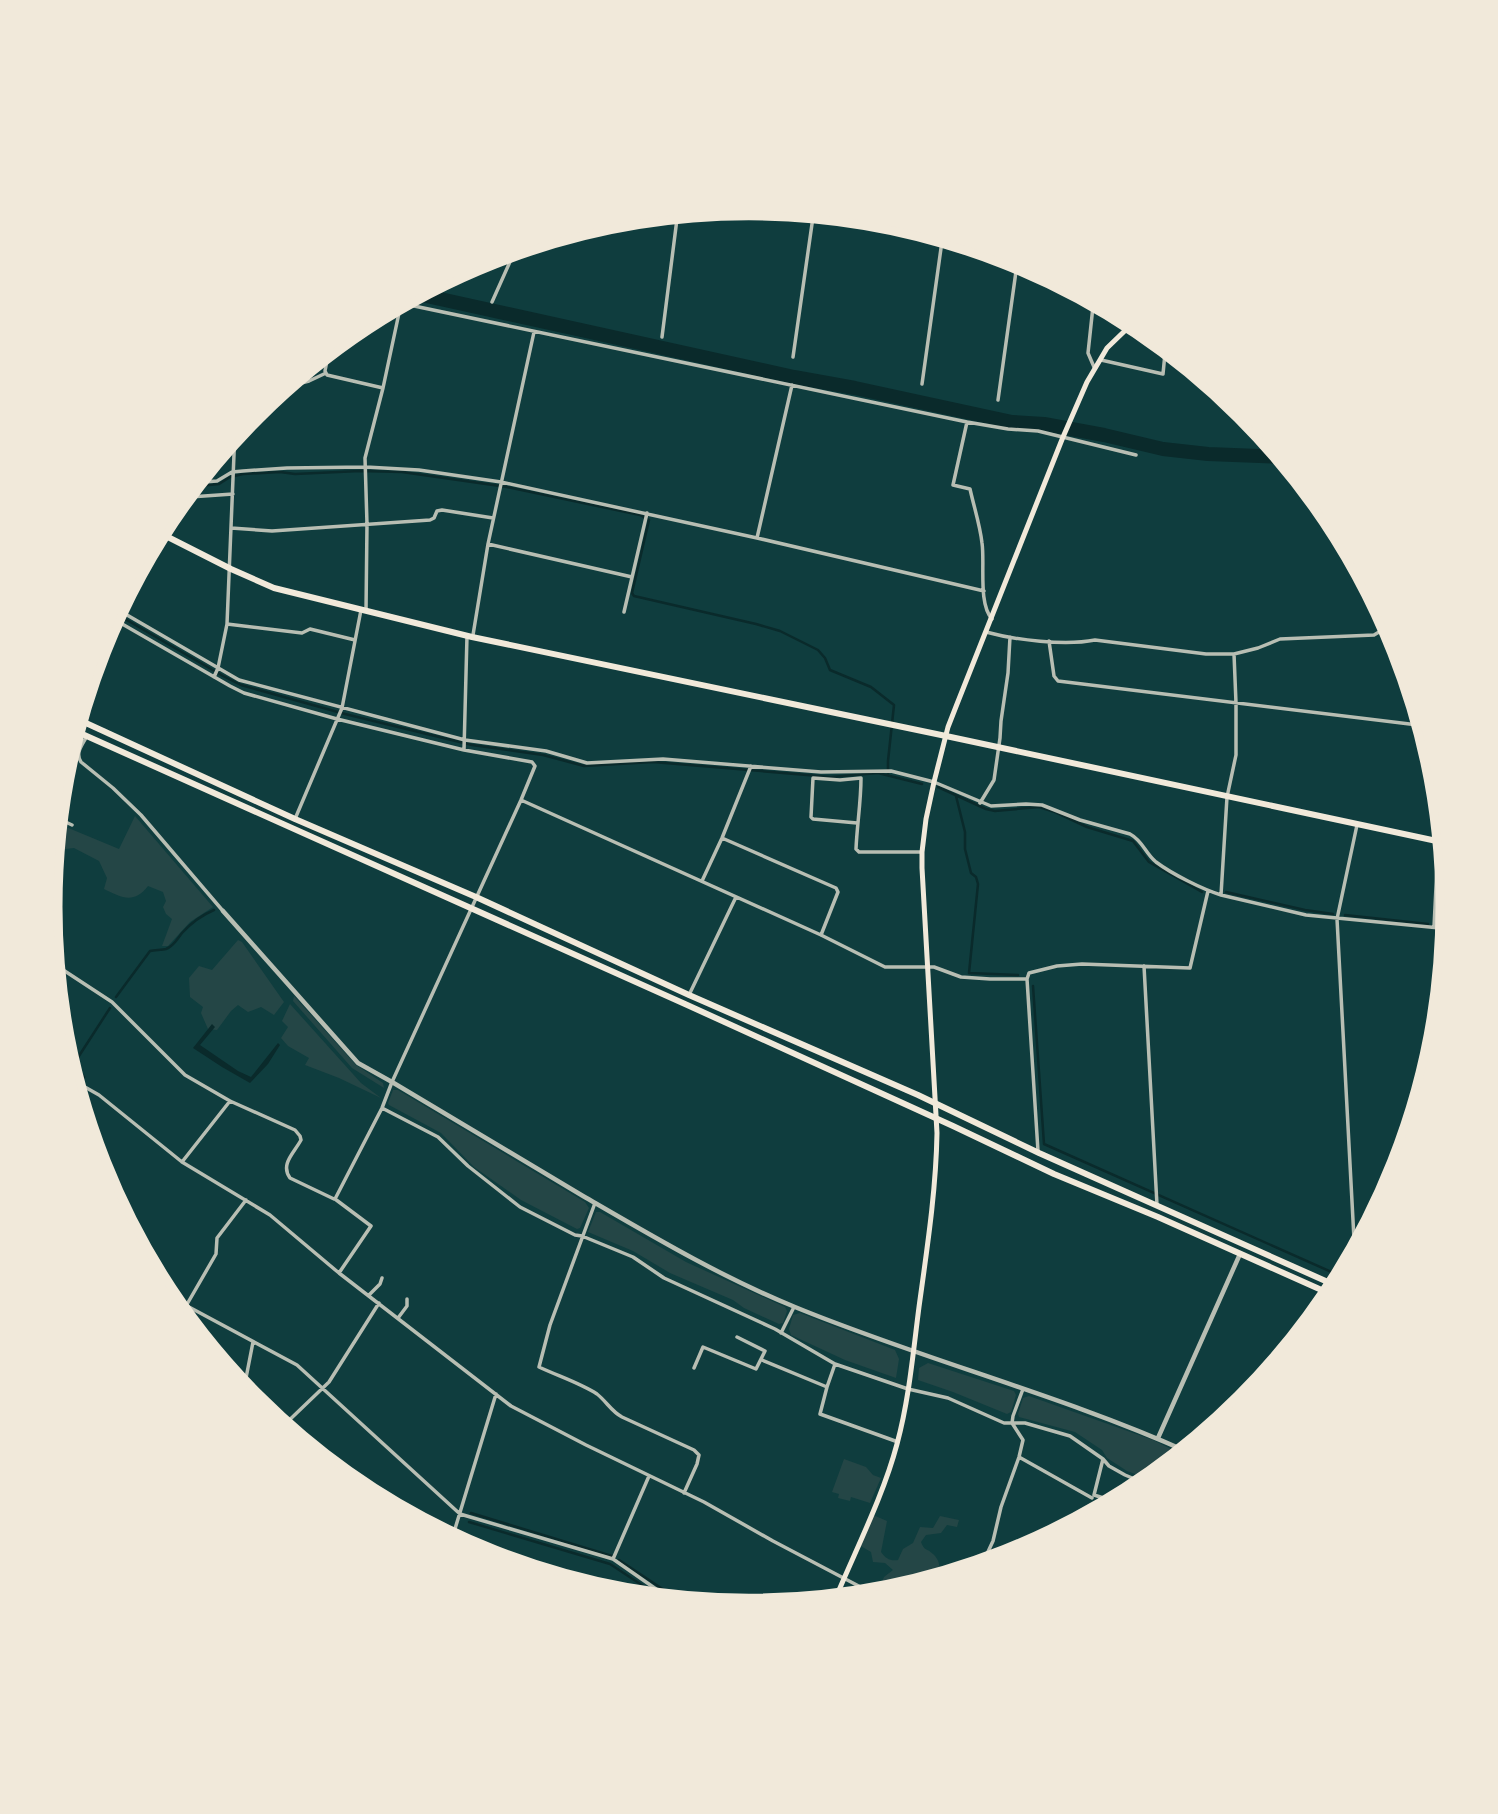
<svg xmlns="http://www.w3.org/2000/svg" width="1498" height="1814" font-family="Manrope,sans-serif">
<rect width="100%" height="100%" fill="#0f3d3e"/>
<!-- green -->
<path fill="#244646" d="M135 816 213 907 190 922 168 946H162L172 919 166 914 163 907 166 901 163 892 148 886C134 904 122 898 104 889L107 878 99 861 74 848 57 850 51 856 54 822 119 849Z
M238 940 242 942 284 1002 274 1015 261 1007 248 1012 238 1005 231 1011 217 1030 208 1029 201 1013 203 1007 190 997 189 978 199 966 212 970Z
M294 996 356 1065 383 1083 384 1088 352 1068 293 1001Z
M290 1004 361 1083 381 1098 339 1078 305 1065 309 1058 288 1046 281 1038 288 1027 282 1021Z
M393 1090H398L585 1202 589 1208 580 1228 577 1229 521 1200 474 1167 441 1133 389 1105 388 1103Z
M596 1212H600L686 1262 785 1307 787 1311 783 1323 779 1324 744 1308 733 1300 670 1273 633 1251 588 1232Z
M800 1313 895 1350 899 1359 896 1378 845 1360 791 1335 789 1329 793 1315Z
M928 1363 1014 1391 1016 1395 1011 1412 1007 1414 953 1392 918 1380 919 1368Z
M1029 1396 1153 1440 1177 1452 1179 1457 1176 1462 1154 1481 1127 1471 1107 1458 1102 1450 1075 1432 1019 1417 1018 1414 1023 1398Z
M844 1459 866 1467 873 1475 881 1478 870 1503 851 1497 850 1501 838 1498 839 1494 832 1492Z
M873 1515 887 1521 881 1552C886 1559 890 1561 898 1560L903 1549 913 1543 920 1527 933 1528 940 1516 959 1520 957 1527 947 1525 941 1533 926 1535 921 1542C924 1551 927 1548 933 1554 942 1562 940 1572 936 1582L929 1584 910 1581 901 1593 884 1597 877 1594 884 1577 893 1570 885 1563 873 1562 871 1552 859 1545Z"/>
<!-- water -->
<path fill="#0a2a2b" d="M212 1024 215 1027 200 1045 238 1071 251 1077 278 1043 280 1045 268 1064 250 1083 222 1067 193 1048Z"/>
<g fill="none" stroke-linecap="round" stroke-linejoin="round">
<!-- stream -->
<path stroke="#0a2a2b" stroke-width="2.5" d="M188 487 219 484 230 477 243 474 280 472 295 474 360 471 402 472 507 487 640 515 649 520 632 593 634 596 756 624 780 631 818 650 825 658 830 670 871 687 894 705 888 761V775
M113 612 223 676 241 685 345 714 472 745 543 755 584 766 653 762 831 777 878 773 922 784
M938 787 986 809 995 811 1039 807 1055 812 1087 827 1133 841 1149 862 1202 892
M956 796 965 832V849L971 873 976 877 978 884 969 973 1018 975
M1226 892 1305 910 1333 914
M1345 915 1428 924
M1439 925 1451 926
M1033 986 1044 1144 1345 1278
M116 997 150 951C155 950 162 950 166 949 174 946 177 939 182 933 191 923 202 915 214 910
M82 1080 84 1077 76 1066 77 1059 110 1008
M471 1513 612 1556
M469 1522 610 1564 669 1603
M619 1560 685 1604"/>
<!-- river -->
<path stroke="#0a2a2b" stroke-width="14" d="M413 293 794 377 855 388 1012 422 1044 424 1104 435 1163 449 1208 454 1285 457"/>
<!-- minor -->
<path stroke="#b8beb3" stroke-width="3.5" d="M1094 297 1088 353 1094 367
M395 302 967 422 1008 429 1038 431 1136 455
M492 302 517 246
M1126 328 1163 341
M662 337 678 211
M330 345 325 371 327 375 383 388
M793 357 814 210
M1101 360 1163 374 1166 343
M922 384 943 234
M275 390 309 381 326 373
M998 400 1018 257
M967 422 953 485 970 489C974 507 980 525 982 543 985 563 978 604 992 619
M191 483 217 481 232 472 243 471 287 468 366 467 419 470 501 482 757 538 984 591
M181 495 190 497 233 494
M231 528 272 531 430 520 434 518 437 511 442 510 493 518
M159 532 161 522
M757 538 792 385
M488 544 632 577
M115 608 239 680 465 740 546 751 587 763 663 759 821 772 891 771 934 782 991 806 1026 804 1042 805 1080 820 1130 834C1143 841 1145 853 1156 862 1172 874 1202 889 1221 895L1306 915 1450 929
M366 611 367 524 365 458 383 388 402 299
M624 612 647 513
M110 617 230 686 244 693 337 719 464 750 532 762 535 766 521 800 392 1082 382 1108 335 1199 371 1226 339 1273
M227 624 302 633 310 629 355 640
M986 632C1015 640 1065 646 1095 640L1206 654H1234L1258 648 1280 639 1374 635 1379 632 1385 619 1388 618
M473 635 488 544 534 332
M1049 641 1054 676 1058 681 1426 726
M214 677 218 668 227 624 235 430
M87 736C82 745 75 753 81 762L113 788 141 815 223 911
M464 750 467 636
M521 800 821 935 885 967H934L961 977 990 979H1027L1029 973 1057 966 1082 964 1190 968 1208 891
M980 803 994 780 1000 738 1001 721 1008 673 1010 637
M55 817 72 825
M56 818 65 794
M295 819 342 708 361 610
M857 823 813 819 811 817 813 778 840 780 861 778C861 802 857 825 856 849L859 852H922
M722 838 836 888 838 892 821 935
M702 881 722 838 751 766
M1221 895 1227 797 1236 755V703L1234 654
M1434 927 1441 786
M51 962 112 1002 185 1075 230 1101 295 1130 300 1136 301 1140C294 1153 280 1164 290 1178L334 1199
M1144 966 1157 1205
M1027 979 1038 1151
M689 995 736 897
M69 1078 99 1095 182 1162 270 1215 339 1273 511 1406 586 1445 704 1502 773 1541 872 1593 876 1598
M382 1108 438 1137 468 1166 520 1207 575 1235 582 1236 633 1257 664 1278 775 1329 835 1364 908 1389 948 1398 1004 1423H1025L1070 1436 1103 1459 1109 1466 1125 1475 1149 1485
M182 1162 230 1101
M595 1203 550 1325 539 1367C558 1376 580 1383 597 1394 607 1402 611 1411 622 1417L694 1450 699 1455 697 1464 684 1493
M1355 1258 1337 919 1357 825
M161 1292 297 1365 460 1514 613 1559 676 1603
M369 1295 380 1284 382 1278
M186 1306 216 1254 217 1238 246 1200
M398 1318 407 1306V1299
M781 1333 794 1307
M762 1360 827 1387 820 1414 898 1442
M694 1368 703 1347 756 1369 765 1351 737 1337
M236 1386 246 1378 253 1342
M827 1387 835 1364
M281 1428 329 1382 379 1303
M1019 1457 1092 1498
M1103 1459 1094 1495 1113 1501
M451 1542 496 1394
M613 1559 649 1476
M980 1569 993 1541 1001 1507 1019 1457 1023 1440 1012 1423 1013 1416 1023 1389
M758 1604 769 1609"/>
<!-- tertiary -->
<path stroke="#b8beb3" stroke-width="4.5" d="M223 911 358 1063 392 1082C456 1120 520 1158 583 1196 652 1236 721 1277 795 1307 924 1360 1061 1395 1188 1452
M1158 1438 1240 1254"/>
<!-- secondary -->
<path stroke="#f1e9da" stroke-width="5" d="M834 1602C855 1551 883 1497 897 1444 909 1400 913 1353 919 1307 927 1249 936 1191 937 1133L922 868V852L926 819 934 782 948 727 957 704 1063 437 1087 382 1107 348 1136 320"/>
<!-- primary -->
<path stroke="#f1e9da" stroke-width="6" d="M156 531 231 569 274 588 472 637 946 736 1446 843"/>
<!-- trunk -->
<path stroke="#f1e9da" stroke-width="6" d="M75 718 295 819 476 897 689 995 918 1095 1039 1153 1339 1287
M71 729 685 1004 953 1126 1054 1174 1158 1217 1335 1296"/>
</g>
<!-- crop -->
<path d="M0 0H1498V1814H0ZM58 907a691 691 0 1 1 1382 0a691 691 0 1 1-1382 0Z" fill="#f1e9da" fill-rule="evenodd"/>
<path fill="none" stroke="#f1e9da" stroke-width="9" d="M58 907a691 691 0 1 1 1382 0a691 691 0 1 1-1382 0Z"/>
</svg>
